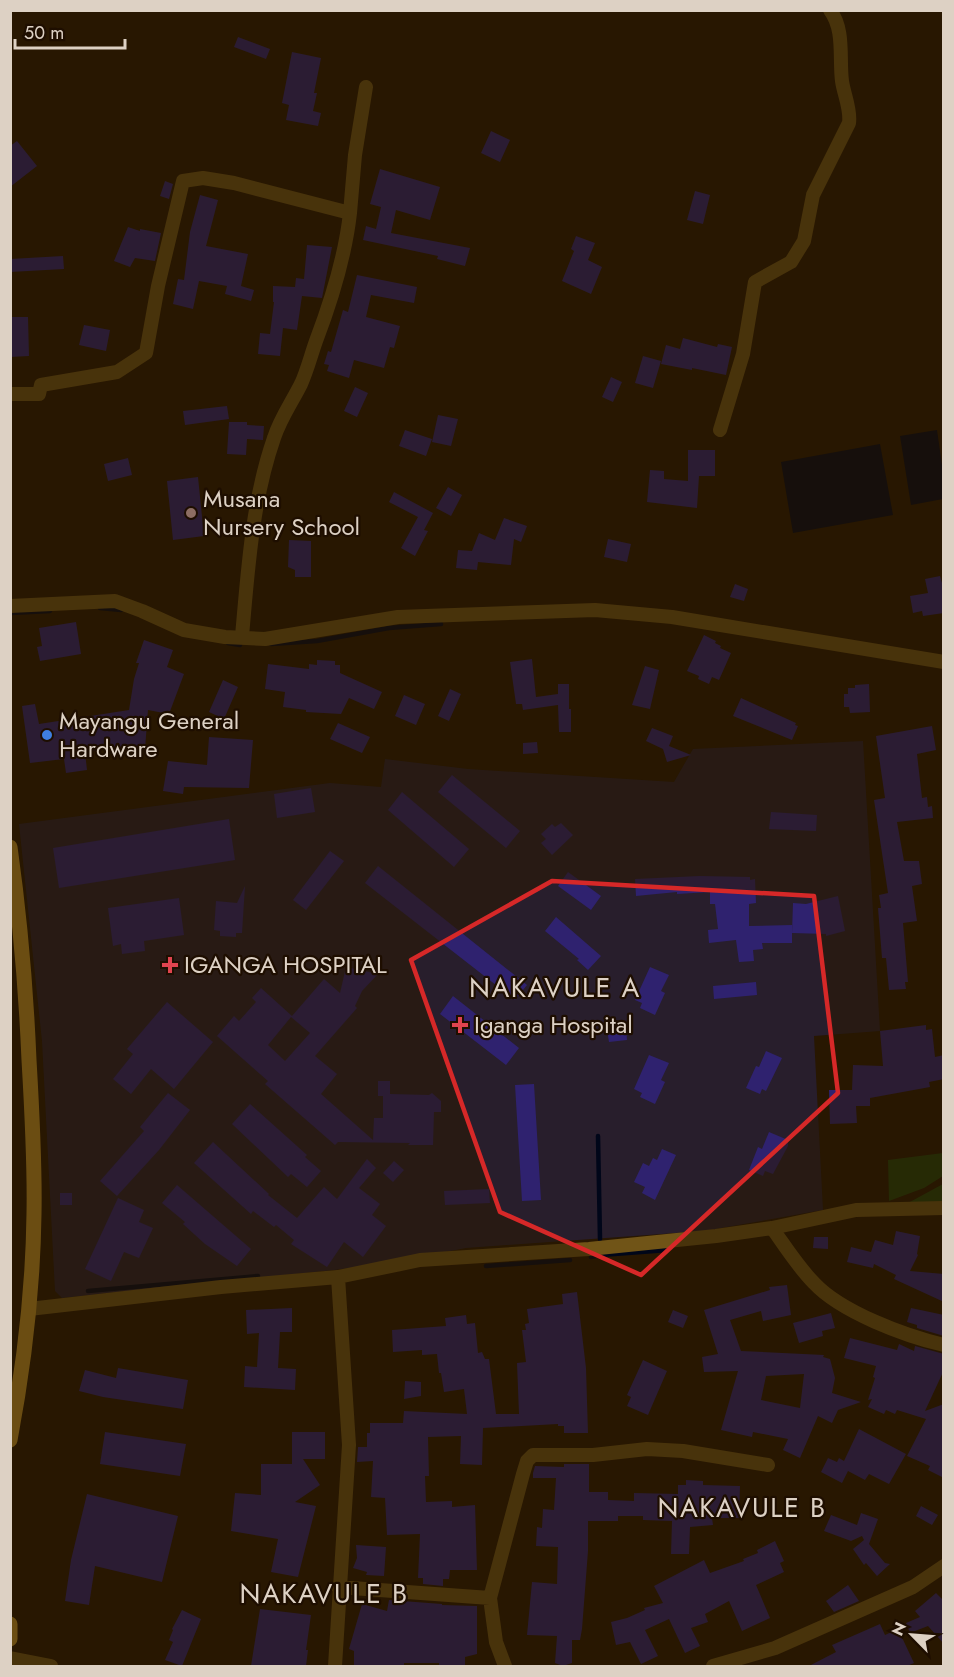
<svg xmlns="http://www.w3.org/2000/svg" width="954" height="1677" font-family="Jost,sans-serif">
<rect width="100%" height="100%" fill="#281701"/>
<!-- medical -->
<path fill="#281e2c" d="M863 741 880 1031 814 1036 823 1210 704 1231 466 1248 388 1263 334 1270 62 1298 55 1291 42 1041 19 824 330 783 381 787 385 759 468 769 674 782 693 749Z"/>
<!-- green -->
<path fill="#25410b" d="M943 1153V1176L924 1188 889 1201 888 1160Z
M943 1184V1204L908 1203Z"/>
<!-- water -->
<path fill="#000619" d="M937 430 943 472V499L911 505 900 436Z
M880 444 893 515 793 533 781 462Z"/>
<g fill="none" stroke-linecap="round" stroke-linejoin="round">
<!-- stream -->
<path stroke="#000619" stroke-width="4.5" d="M100 608 121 610
M10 613 50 611
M228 643 240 645
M271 644 317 641 389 628 441 624
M598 1136 600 1239
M591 1257 601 1255 668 1250
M486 1266 570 1260
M88 1291 258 1276"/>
</g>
<!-- building -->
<path fill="#2f226f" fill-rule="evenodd" d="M238 37 270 49 266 59 234 47Z
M292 52 321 58 314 93H317L313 111 321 113 318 126 286 120 289 105 282 103Z
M491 131 510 140 500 162 481 153Z
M17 141 37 166 10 187V146Z
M380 169 440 187 430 220 396 210 391 233 470 248 465 266 437 259 438 256 363 240 366 226 376 229 381 207 370 204Z
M165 181 173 184 169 199 160 196Z
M695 191 710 195 703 224 687 220Z
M200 195 218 200 206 246 248 254 241 286 254 290 251 301 225 294 227 286 199 281 193 309 173 304 178 279 184 280 190 232Z
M128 227 140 231V229L161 233 155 261 135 258 130 267 114 261Z
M576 236 595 243 588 260 602 267 591 294 562 281 574 251 571 249Z
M307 245 332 247 322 298 302 296 297 330 283 328 280 356 258 354 260 333 270 334 274 302H273V286L295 287 296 278 304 279Z
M63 256 64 269 10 272V259Z
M357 275 417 287 414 303 371 295 366 317 400 326 394 348 390 347 384 368 354 360 349 378 327 371 329 365 324 364 328 351 331 352 343 310 348 312Z
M10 317H28L29 356 10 357Z
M84 325 110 330 106 351 79 345Z
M683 338 717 347 718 344 732 347 726 375 692 368V370L661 364 666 345 680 349Z
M643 356 661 361 653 388 635 383Z
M611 377 622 382 613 402 602 397Z
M355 387 368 393 357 417 344 411Z
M227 406 229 419 185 425 183 411Z
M438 415 458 419 451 446 432 442Z
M229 422H247V425L264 426 263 440 247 439 246 455 227 454Z
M405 430 432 439 426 456 399 446Z
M688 450H715V476H699L697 508 647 502 650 470 664 471V479L688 481Z
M128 458 132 475 108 481 104 464Z
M198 477 204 536 173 540 167 481Z
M448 487 462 495 451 516 436 508Z
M394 492 433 513 424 530 428 531 415 556 401 548 418 517 389 502Z
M504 518 527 526 521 542 514 539 511 565 478 562 477 570 456 568 458 550 472 551 479 533 495 540Z
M608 539 631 544 627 562 604 557Z
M289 540 311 541V577H295V570L288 567Z
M940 576 944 590V613L923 616 922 611 913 613 910 596 928 593 925 579Z
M735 584 748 589 744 601 730 597Z
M76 622 81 654 40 661 37 647 42 646 39 628Z
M704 635 716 641 715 643 721 646 720 648 731 653 719 680 712 677 709 684 698 679 699 676 687 671Z
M144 640 173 650 167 667 184 674 169 714 148 710 145 749H128V746L85 752 87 770 66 773 64 759 30 763 22 706 35 704 39 724 129 710 134 679 139 663H136Z
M532 659 536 697 558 694V684H569V709H571V732H559L558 705 523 710 522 704H516L510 662Z
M317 660 335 661V665H340V673L382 692 374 709 349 698 341 714 306 712V710L283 707 285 692 265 689 268 664 309 669V664L317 665Z
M645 666 659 670 650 709 632 705Z
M223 680 238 687 224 719 209 712Z
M869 684 870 712 850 713 849 707H844V694H848V688H855V685Z
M450 689 461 694 449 721 438 716Z
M404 695 425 704 416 725 395 716Z
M741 698 796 723 795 725 798 726 792 740 733 716Z
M338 723 370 737 362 753 330 739Z
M932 726 936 750 917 754 922 798 927 797 928 807 932 806 933 818 897 822 904 861H919L922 884 912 886 917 921 903 923 908 982H905L906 989 889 990 886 958H882L878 908H881L879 895 888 893 874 800 885 798 876 736Z
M652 728 673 736 669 746 691 755 667 762 663 749 646 741Z
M209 737 253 740 249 788 184 787 183 794 163 791 168 761 207 765Z
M537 742 538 753 523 754V743Z
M452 775 520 831 506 848 438 792Z
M311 788 315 812 277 818 274 794Z
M402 792 469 849 454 867 388 810Z
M771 812 817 815 816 831 769 829Z
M229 819 235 860 59 888 53 848Z
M561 823 573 835 552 855 541 843 546 839 541 834 552 824 555 827Z
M330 851 344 861 306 910 293 900Z
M378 866 527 985 515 1000 365 883Z
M568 872 601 896 591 910 558 886Z
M700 876 750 877V880L755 879 756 903 749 904V926L792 925V943H762L763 949 753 950 754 961 739 962 736 940 709 943 708 930 718 929 715 904H710V892L677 894V892L636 896 635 879Z
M245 886 242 933H236V937L220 936V931L214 930 216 901 237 903Z
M838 896 845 931 826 936V934L792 933 793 903 806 904Z
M179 898 184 935 144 941 145 951 122 954 121 944 113 946 108 908Z
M556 917 601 956 588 970 577 960 579 959 545 931Z
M346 967 378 974 362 991 355 1006 357 1008 315 1056 337 1074 321 1094 373 1140 374 1118H383V1096H378V1081H390V1094L429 1095 432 1093 441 1101V1112H434L433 1145H408L410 1143 338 1142 335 1145 265 1084 268 1081 217 1036 234 1016 239 1021 256 1002 252 998 261 988 292 1016 324 979 340 993ZM291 1017 310 1033 285 1061 268 1045Z
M650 967 669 975 661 991 665 993 655 1015 640 1008 642 1003 635 1000Z
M756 982 757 995 714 999 713 986Z
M453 996 519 1048 506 1065 440 1014Z
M167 1002 213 1042 174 1089 151 1069 131 1094 113 1079 133 1054 127 1049Z
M926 1025V1030L932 1029 935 1057 944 1055V1079L929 1082 930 1087 870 1098V1106H856L857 1123 830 1124 829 1090H852L853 1065 883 1066 880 1031Z
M626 1028 627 1040 609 1042 607 1030Z
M766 1051 782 1058 766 1091 762 1089 760 1094 746 1088 756 1066 759 1067Z
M649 1055 669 1063 661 1080 665 1082 655 1104 640 1097 642 1093 634 1089Z
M534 1084 541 1200 522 1201 515 1085Z
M168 1093 190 1110 159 1150 117 1196 100 1181 144 1131 140 1127Z
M250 1104 307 1155 305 1157 321 1171 307 1187 291 1174 288 1177 232 1124Z
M769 1132 788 1140V1146L773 1174 765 1171 763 1176 749 1170 758 1147 762 1149Z
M213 1142 269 1194 268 1195 297 1218 324 1187 337 1199 367 1159 376 1168 359 1188 380 1204 372 1215 386 1226 363 1257 344 1242 327 1267 291 1244 294 1240 276 1225 274 1227 253 1211 251 1214 194 1163Z
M662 1149 676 1155 655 1200 642 1193 645 1187 634 1182 643 1163 649 1166 653 1158 657 1160Z
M394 1161 404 1170 393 1182 383 1173Z
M177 1185 251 1249 237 1266 205 1244 183 1224 185 1222 162 1203Z
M489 1189 490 1203 445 1205 444 1191Z
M60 1193H72V1205H60Z
M118 1198 144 1210 139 1222 153 1228 139 1258 124 1252 111 1281 85 1269Z
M896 1231 920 1236 917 1254 918 1255 910 1271 944 1274V1302L894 1279 896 1275 874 1264 873 1268 847 1262 851 1247 871 1252 875 1240 893 1245Z
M814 1237H828V1249L813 1248Z
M787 1285 791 1315 763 1321 761 1311 730 1320 741 1351 824 1355 823 1357 830 1359 835 1378 832 1393 861 1402 838 1410 832 1423 818 1416 800 1458 783 1450 788 1439 753 1432 752 1437 721 1430 738 1371 704 1372 702 1357 718 1354 704 1310 770 1290 769 1287ZM804 1374 800 1408 761 1400 766 1376Z
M577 1292 586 1368 588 1433H564V1426H558V1424L483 1428 482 1465 460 1464 461 1436 428 1437 429 1476H425L426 1502 452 1501V1507L475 1505 477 1570H450L449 1579H443V1586L423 1584V1578H418L420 1534 387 1535 385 1498 371 1497 373 1461 357 1462 358 1447H367V1433H370V1423H403L404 1411 467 1414 464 1389 444 1392 441 1373H439L437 1354 422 1355V1350L393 1352 392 1330 446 1326 445 1318 466 1315 467 1324 475 1323 478 1353 482 1352 485 1359H489L496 1414H519L517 1363 526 1362 522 1330H526L525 1324 529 1323 527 1309 563 1304 562 1294Z
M292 1308V1332H280L278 1368 296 1369 295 1390 244 1387 245 1366 257 1367 259 1333 247 1334 246 1310Z
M911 1308 944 1315V1336L917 1328V1325L907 1322Z
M673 1310 688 1316 683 1328 668 1322Z
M831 1313 835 1328 822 1331 823 1336 799 1343 793 1323Z
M850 1338 897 1350 899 1344 914 1351 915 1346 944 1354V1370L925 1411 944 1404V1478L928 1470 930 1466 907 1456 926 1419 897 1410 895 1414 886 1410 884 1414 868 1407 872 1399 868 1400 875 1378 873 1377 876 1366 844 1358Z
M643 1360 667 1371 648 1415 627 1406 631 1397 627 1395Z
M118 1368 188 1380 183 1409 103 1397 79 1391 85 1370 116 1378Z
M405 1381 421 1382V1396L404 1399Z
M859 1429 906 1454 889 1484 869 1474 865 1480 848 1471 842 1483 821 1472 828 1458 837 1462 839 1458 844 1461Z
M105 1432 186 1444 180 1476 100 1464Z
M292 1432H325V1459H303L320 1485 295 1502 316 1506 298 1577 271 1572 278 1539 231 1531 235 1493 261 1495V1464H292Z
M564 1464H589V1492H608V1500L634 1501V1493L678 1494V1485H686V1480L703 1481V1485L740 1486 739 1518H712L713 1525 690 1527 689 1554H671L672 1521 643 1520V1516H618V1521H588V1551L582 1629 580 1640H572V1663L563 1666 555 1663 557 1636 527 1635 532 1582 557 1584 558 1547 536 1546 537 1527 542 1528 543 1509 554 1510 556 1478H533V1473L535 1466 564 1467Z
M87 1494 178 1516 162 1582 95 1566 89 1605 65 1601 71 1560Z
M921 1506 938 1515 932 1525 916 1516Z
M861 1513 878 1519 869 1544 885 1563 890 1564 877 1576 866 1563 864 1565 853 1549 864 1540 862 1536 851 1541 824 1531 831 1515 857 1525Z
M775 1541 784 1561 780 1563 784 1572 756 1585 770 1618 742 1631 729 1601 705 1614 708 1622 691 1628 700 1646 685 1653 669 1619 645 1630 658 1656 641 1664 630 1642 616 1645 611 1622 627 1618 645 1610 644 1608 663 1603 654 1586 704 1560 710 1573 744 1561 743 1559 758 1553 757 1550Z
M356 1545 386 1547 384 1576 366 1575 367 1572 353 1568 357 1558Z
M848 1585 859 1601 834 1612 826 1601Z
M936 1593 944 1601V1644L928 1626 910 1633 906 1623 920 1617 915 1611Z
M389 1600 442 1604V1605L477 1606V1654L465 1657V1666H439V1663H404V1666H354V1651L349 1649 362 1604 387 1611Z
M260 1609 311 1615 306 1650H308L306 1666H251Z
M182 1610 201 1619 182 1666 165 1660 173 1642 169 1640 173 1630 172 1629Z
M880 1624 885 1635 898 1629 914 1663 907 1666H809L836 1652 832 1645Z"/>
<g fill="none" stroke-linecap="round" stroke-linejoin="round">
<!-- minor -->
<path stroke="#705417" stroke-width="14" d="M350 213 355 155 366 87
M10 394H39L41 385 117 372 146 353 158 286 183 181 203 178 234 183 350 213C345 258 332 299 316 341 311 355 307 371 301 384 292 402 280 419 274 438 252 501 248 570 242 636
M720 430 743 354 755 282 791 262 804 241 813 195 849 123C851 109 844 95 842 81 839 58 845 30 830 10
M10 606 115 601 142 611 184 630 225 637 265 639 398 617 595 610 672 617 944 662
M772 1228C785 1246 798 1267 814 1283 841 1312 905 1336 944 1345
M29 1309 221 1287 338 1277 420 1260 589 1249 716 1236 772 1228 856 1210 944 1208
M338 1587 490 1598
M10 1658 51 1666
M335 1666 349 1445 338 1277
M505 1666 496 1642 490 1598 523 1474 527 1461 533 1455H593L647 1449 683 1451 768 1465
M713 1666 775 1648 913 1587 944 1566"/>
<!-- primary -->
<path stroke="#bd8f26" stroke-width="15" d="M10 847C20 918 26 989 29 1060 32 1111 35 1163 34 1214 33 1290 24 1366 10 1440
M10 1624V1639"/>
</g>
<!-- marked area -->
<path d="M0 0H954V1677H0ZM552 881 814 896 838 1093 641 1275 500 1212 411 960Z" fill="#281701" fill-opacity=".55" fill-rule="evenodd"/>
<path fill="none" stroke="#d62828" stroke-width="4.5" stroke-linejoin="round" d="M552 881 814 896 838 1093 641 1275 500 1212 411 960Z"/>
<!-- markers -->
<circle fill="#8d6e63" stroke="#1e0e00" stroke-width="2" cx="191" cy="513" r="6"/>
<circle fill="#3f7fe0" stroke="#1e0e00" stroke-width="2" cx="47" cy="735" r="6"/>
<g fill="#e0444e" stroke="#1e0e00" stroke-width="2">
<path d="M167 956h6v6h6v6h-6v6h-6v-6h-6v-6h6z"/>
<path d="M457 1016h6v6h6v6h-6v6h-6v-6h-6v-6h6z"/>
</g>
<g text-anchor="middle" stroke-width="4.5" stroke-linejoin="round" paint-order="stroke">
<!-- poi labels -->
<g font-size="24" fill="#ddd1c4" stroke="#1e0e00" text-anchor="start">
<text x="203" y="507">Musana<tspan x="203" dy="28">Nursery School</tspan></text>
<text x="59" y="729">Mayangu General<tspan x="59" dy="28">Hardware</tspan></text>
<text x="184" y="973">IGANGA HOSPITAL</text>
<text x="474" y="1033">Iganga Hospital</text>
</g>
<!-- quarter labels -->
<g font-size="27" letter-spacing="1.5" fill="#ddd1c4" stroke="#1e0e00">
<text x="555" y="997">NAKAVULE A</text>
<text x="742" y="1517">NAKAVULE B</text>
<text x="324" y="1603">NAKAVULE B</text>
</g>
</g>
<!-- border -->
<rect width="954" height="1677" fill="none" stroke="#ddd1c4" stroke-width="24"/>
<!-- north arrow -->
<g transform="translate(912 1635) rotate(295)" stroke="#1e0e00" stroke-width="4.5" paint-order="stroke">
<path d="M0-4.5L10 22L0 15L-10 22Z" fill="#ddd1c4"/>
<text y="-9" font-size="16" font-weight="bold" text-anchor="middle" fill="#ddd1c4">N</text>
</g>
<!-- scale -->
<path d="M15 39v9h110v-9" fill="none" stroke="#ddd1c4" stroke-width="3"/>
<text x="24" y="39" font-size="18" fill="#ddd1c4" stroke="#1e0e00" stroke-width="4.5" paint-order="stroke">50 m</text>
</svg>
